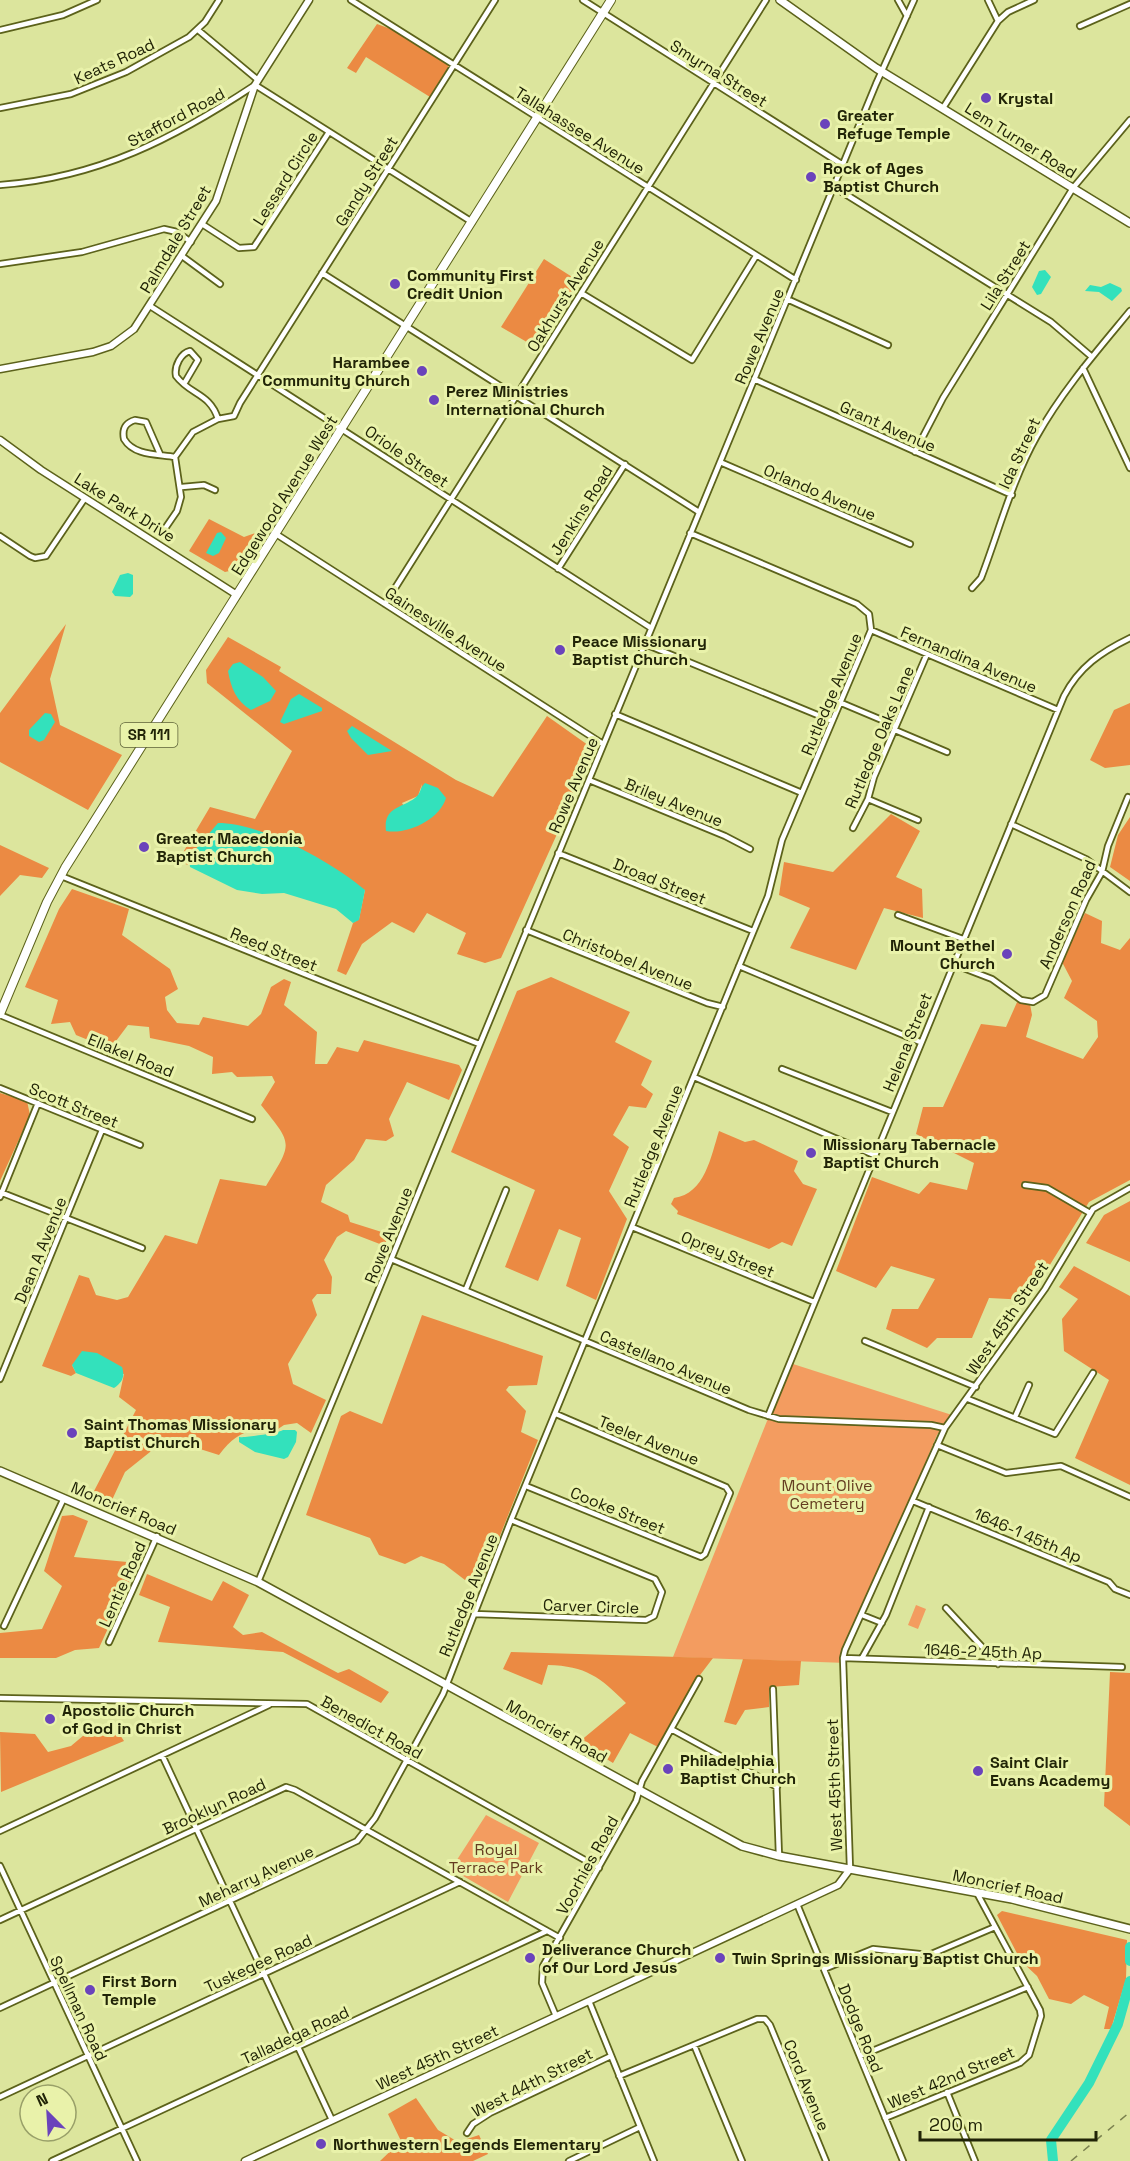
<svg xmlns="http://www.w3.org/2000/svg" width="1130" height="2161" font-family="'Space Grotesk',sans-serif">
<rect width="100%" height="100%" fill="#dce59d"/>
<!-- green -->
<path fill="#f39c60" d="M793 1364 952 1415 937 1435 912 1495 917 1497 848 1651 847 1663 673 1657 767 1421Z
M916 1605 926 1609 918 1629 908 1625Z
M486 1815 539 1843 508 1902 451 1869Z"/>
<!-- forest -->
<path fill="#eb8a43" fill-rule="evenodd" d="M377 24 399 32 450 64 430 97 366 57 356 73 347 68Z
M544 259 580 282 537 348 501 327Z
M209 519 244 537 258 532 262 534 238 569 225 572 189 551Z
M66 624 50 679 60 725 122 755 88 810 0 762V713Z
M228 637 281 667 279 671 456 780 493 797 547 716 595 750 501 958 485 963 457 954 466 933 427 913 414 933 392 922 362 944 346 975 337 971 353 923 359 919 365 890 189 857 188 865 178 861 210 807 255 819 292 751 207 683 206 670ZM422 784 416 826 402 803 418 796Z
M1130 703V765L1105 768 1090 760 1114 710Z
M891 814 920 831 896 877 922 889 923 918 884 908 856 970 790 948 810 908 779 895 784 862 833 872Z
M1130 817V881L1110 867 1118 835Z
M0 845 49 868 42 878 20 875 0 896Z
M72 889 129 909 122 935 170 969 178 989 165 997 167 1010 177 1023 199 1025 203 1017 248 1026 261 1014 271 987 284 979 291 982 284 1005 317 1032 315 1064H327L337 1047 358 1052 364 1040 459 1065 462 1070 449 1100 407 1082 389 1119 394 1136 386 1141 366 1139 354 1160 326 1185 321 1202 348 1215 350 1222 388 1234 385 1246 346 1231 337 1237 324 1260 332 1277 331 1294H317L312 1300 317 1315 288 1364 293 1384 326 1400 311 1433 297 1423 284 1425 275 1431C247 1427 235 1434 219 1455L162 1437 157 1439 150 1452 125 1472 112 1500 93 1493 136 1410 119 1397 124 1374 72 1365 76 1373 71 1376 42 1366 79 1275 89 1278 96 1295 117 1300 128 1297 165 1235 197 1244 220 1179 266 1186C293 1142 293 1145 261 1105L275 1082 272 1076 237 1077 232 1072 212 1074 213 1057 189 1046 150 1038 149 1027 128 1025 110 1049 76 1035 70 1022 51 1024 58 1000 25 987 59 909Z
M1085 913 1102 921 1101 943 1120 950 1130 938V1180L1089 1202 1028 1300 989 1298 972 1338H937L927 1348 886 1329 892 1309H918L935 1279 891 1266 876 1288 836 1271 872 1177 919 1194 930 1182 967 1190 974 1163 916 1134 923 1107H943L981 1024 1006 1027 1018 1000 1030 1004 1032 1015 1026 1037 1083 1059 1098 1037 1097 1021 1064 998 1072 981 1062 962Z
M551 977 630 1012 615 1042 652 1061 641 1085 653 1094 646 1108 629 1106 613 1135 629 1147 609 1191 627 1219 596 1300 566 1286 581 1238 559 1229 538 1281 505 1267 535 1190 451 1152 517 991Z
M0 1093 27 1101 30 1115 0 1181Z
M719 1131 745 1142 754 1140 798 1161 794 1171 803 1184 817 1189 792 1246 782 1242 769 1249 677 1214 678 1211 671 1204 674 1198C705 1194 711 1156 719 1131Z
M1130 1201V1262L1086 1243 1104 1215Z
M1074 1266 1130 1296V1485L1075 1458 1109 1380 1064 1351 1062 1319 1078 1299 1059 1287Z
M422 1315 543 1356 537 1385 509 1386 506 1390 526 1411 521 1432 538 1440 482 1581 465 1580 444 1564 421 1556 405 1564 379 1555 370 1538 306 1515 341 1416 350 1411 382 1424Z
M73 1515 88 1521 74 1557 138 1563 99 1648 75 1650 56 1658H0V1633L42 1629 62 1586 44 1571 62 1516Z
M147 1574 212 1601 223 1581 249 1595 233 1627 243 1635 262 1632 338 1673 349 1669 389 1692 381 1703 283 1652 158 1642 170 1607 139 1595Z
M511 1652 713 1658 697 1679 658 1747 630 1733 613 1763 579 1742 626 1703C600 1677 586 1666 548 1665L542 1685 503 1669Z
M743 1659 801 1661 799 1685 769 1687V1707L745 1710 736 1725 724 1722Z
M1110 1672 1130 1673V1826L1104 1806Z
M0 1732 35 1734 48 1752 71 1746 84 1735H120L124 1741 1 1792Z
M1002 1911 1127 1940 1126 1979 1111 2029H1104L1109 2007 1084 1995 1071 2004 1049 1999 1037 1976 1021 1961 997 1915Z
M416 2098 438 2130 458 2142 479 2135 488 2154 473 2161H380L401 2141 388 2114Z"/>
<!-- water -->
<path fill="#33e1bc" d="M1045 270 1051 277 1041 294 1037 295 1032 287 1039 271Z
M1110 283 1121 288 1122 291 1112 301 1099 292 1085 291 1090 285 1101 287Z
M221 532 226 538 219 553 213 556 206 553 217 533Z
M128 573 133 575V594L130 597 115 596 112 592 120 575Z
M240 662 263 677 276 691 270 701 251 710C236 701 231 688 228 671L233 664Z
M299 694 322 708V711L284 724 280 722 291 699Z
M45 713 51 714 55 722 44 740 39 742 29 736V730Z
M352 726 392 751 368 755 351 738 347 731Z
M425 783 438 788 446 798C440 819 408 835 386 831 383 807 402 808 415 798 421 794 420 787 425 783Z
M218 823C262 823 332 862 365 890L359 920 353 923 336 909 284 893 262 894 237 890 190 867 189 857Z
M82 1351 97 1353 122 1367C125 1376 123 1382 114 1388L76 1373 72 1365Z
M283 1430H295L297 1432 296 1442 288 1457 284 1459 255 1452 239 1442V1437C243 1438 279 1433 283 1430Z"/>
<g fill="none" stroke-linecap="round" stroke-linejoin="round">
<!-- river -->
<path stroke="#33e1bc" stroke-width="10" d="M1130 1947V1961
M1053 2161 1051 2140 1089 2083 1118 2024 1130 1981"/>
<!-- minor casing -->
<g stroke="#5c621b" stroke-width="8">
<path id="minor" d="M351 0 796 280
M583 0 843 165
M898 0 907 16
M988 0 998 21
M1080 26 1130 4
M0 30 63 15 97 0
M198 30 258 80
M0 108 71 94 126 72 189 37 205 22 219 0
M943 108 998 21 1008 12 1034 0
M0 185C98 178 175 138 255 85L472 222
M834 187 1051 322 1092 357
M202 224 239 248 254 247 329 132
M182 256 220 284
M0 264 82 252 164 229 177 232 191 242
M322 273 699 512
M581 293 692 360 756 256
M787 299 888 345
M150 306 651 628
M1083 368 1130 468
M754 379 1012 495
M184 384 198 360 190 351C181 353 174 366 176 376 190 395 210 393 218 419L234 416 240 403 495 0
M915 452 943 398 1073 188 1130 120
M160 454 146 422 135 420C125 423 122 429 124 439 134 456 158 454 175 457
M720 462 910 544
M182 487 204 485 215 490
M164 530 177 511 181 497 175 457 193 432 218 419
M276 534 603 744
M0 536 30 556 35 558 46 556 85 498
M558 569 625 464
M972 588 981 578C999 531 1012 480 1037 436 1062 391 1097 351 1130 311
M385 604 766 0
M871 630 1058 710
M645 644 832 721
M839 702 896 726
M615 714 802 793
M895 730 947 752
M589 780 725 836 750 849
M868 799 918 820
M1011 824 1086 859 1130 892
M853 828 868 799 874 777 927 654
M558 853 753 931
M61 876 479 1044
M898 915 963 939
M526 930 707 1003 723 1007
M953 964 992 979 1021 1000 1033 1002 1045 995 1086 900 1102 872 1108 846 1128 797
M739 966 920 1042
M0 1015 252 1119
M782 1069 892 1112
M694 1077 874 1155
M0 1088 140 1145
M1025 1185 1047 1188 1090 1213
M0 1192 142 1248
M0 1197 38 1103
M632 1227 814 1302
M391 1259 749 1410 779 1419 931 1425 945 1428
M466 1289 506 1190
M865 1341 976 1387
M0 1379 102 1130
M968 1399 1055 1434 1093 1373
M768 1416 1064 696C1079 667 1101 652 1130 638
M1015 1417 1029 1385
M937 1445 1006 1473 1061 1466 1130 1497
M526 1486 701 1557 705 1554 730 1493 726 1487 556 1414
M913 1501 1109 1582 1115 1589 1130 1595
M258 1582 876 84 914 0
M946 1608 998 1664
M474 1614 646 1620 654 1616 662 1592 655 1579 511 1520
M862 1615 882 1623
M4 1626 64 1498
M109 1642 157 1536
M843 1658 1122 1667
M862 1658 886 1615 929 1507
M773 1689 779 1856
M0 1698 307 1704 599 1868
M671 1729 777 1787
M162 1755 332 2120
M0 1831 269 1705
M0 1866 137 2161
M850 1869 843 1658 845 1650 945 1428 1045 1289 1093 1209 1130 1188
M797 1904 903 2161
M0 1920 286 1787 295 1790 560 1938
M824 1969 873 1949 929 1955 995 1927
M589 2001 654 2161
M0 2008 357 1841 375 1818 443 1694 511 1520 768 896 782 840 871 630 869 614 857 604 690 533
M556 2016 542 1983 543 1966 636 1801 642 1781 699 1679
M694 2045 742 2161
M860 2056 1028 1987
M619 2076 757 2019H765L770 2025 826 2161
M947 2092 975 2161
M0 2097 460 1882
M885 2118 1020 2063 1029 2055 1041 2016 1040 2010 977 1893
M467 2133 473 2124 490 2113 611 2056
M52 2161 547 1931
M569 2161 640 2127"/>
</g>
<!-- tertiary casing -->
<g stroke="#5c621b" stroke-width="9">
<path id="tertiary" d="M0 369 93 352 111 346 134 329 216 201 255 85 309 0
M0 440 41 470 237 595
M245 2161 838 1885 850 1869"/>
</g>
<!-- secondary casing -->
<g stroke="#5c621b" stroke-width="10">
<path id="secondary" d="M780 0 876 68 1130 223
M0 1471 258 1582 742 1846 779 1856 1012 1899 1130 1929"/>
</g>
<!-- primary casing -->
<g stroke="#5c621b" stroke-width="10">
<path id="primary" d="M0 1014 47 902 65 868 611 0"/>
</g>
<!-- minor -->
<use href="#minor" stroke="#fff" stroke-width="4.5"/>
<!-- tertiary -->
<use href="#tertiary" stroke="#fff" stroke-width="6"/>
<!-- secondary -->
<use href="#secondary" stroke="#fff" stroke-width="7"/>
<!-- primary -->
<use href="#primary" stroke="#fff" stroke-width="8"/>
<!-- rail -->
<path stroke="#7b814f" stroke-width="1.5" stroke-dasharray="8 8" stroke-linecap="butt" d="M1071 2161 1130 2112"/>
</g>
<!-- markers -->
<g fill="#6a43bb" stroke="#e9f2aa" stroke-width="2">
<circle cx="986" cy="98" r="6"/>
<circle cx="825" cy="124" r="6"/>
<circle cx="811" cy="177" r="6"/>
<circle cx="395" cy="284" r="6"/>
<circle cx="422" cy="371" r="6"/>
<circle cx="434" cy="400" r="6"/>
<circle cx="560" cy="650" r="6"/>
<circle cx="144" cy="847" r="6"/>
<circle cx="1007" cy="954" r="6"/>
<circle cx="811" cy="1153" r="6"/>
<circle cx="72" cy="1433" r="6"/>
<circle cx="50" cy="1719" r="6"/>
<circle cx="668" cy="1769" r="6"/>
<circle cx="978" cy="1771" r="6"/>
<circle cx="530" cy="1958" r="6"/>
<circle cx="720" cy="1958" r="6"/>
<circle cx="90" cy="1990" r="6"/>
<circle cx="321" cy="2144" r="6"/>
</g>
<g text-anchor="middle" stroke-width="6" stroke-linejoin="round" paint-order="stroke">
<!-- shield labels -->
<rect fill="#e9f2aa" stroke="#5d6238" stroke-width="1.5" x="120.5" y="723" width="57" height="24" rx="4.5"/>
<g font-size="15" font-weight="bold" fill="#212407">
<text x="149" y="740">SR 111</text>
</g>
<!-- street labels -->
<g font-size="16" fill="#212407" stroke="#e9f2aa">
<text transform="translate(114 61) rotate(-25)" y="6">Keats Road</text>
<text transform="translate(719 73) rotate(32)" y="6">Smyrna Street</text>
<text transform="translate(176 117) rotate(-28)" y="6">Stafford Road</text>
<text transform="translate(580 130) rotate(32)" y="6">Tallahassee Avenue</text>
<text transform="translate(1021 140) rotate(32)" y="6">Lem Turner Road</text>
<text transform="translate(285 178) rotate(-58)" y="6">Lessard Circle</text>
<text transform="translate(366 181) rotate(-58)" y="6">Gandy Street</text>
<text transform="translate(175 239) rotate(-59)" y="6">Palmdale Street</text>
<text transform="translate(1005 275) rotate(-58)" y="6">Lila Street</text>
<text transform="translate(565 295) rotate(-58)" y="6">Oakhurst Avenue</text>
<text transform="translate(759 336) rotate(-67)" y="6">Rowe Avenue</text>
<text transform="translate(888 426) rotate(24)" y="6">Grant Avenue</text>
<text transform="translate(1019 453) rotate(-65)" y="6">Ida Street</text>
<text transform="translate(407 456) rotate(34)" y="6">Oriole Street</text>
<text transform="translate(820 492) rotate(23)" y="6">Orlando Avenue</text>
<text transform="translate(284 495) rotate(-58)" y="6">Edgewood Avenue West</text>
<text transform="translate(125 507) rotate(32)" y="6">Lake Park Drive</text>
<text transform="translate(581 510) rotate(-58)" y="6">Jenkins Road</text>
<text transform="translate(446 629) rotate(33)" y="6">Gainesville Avenue</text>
<text transform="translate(969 659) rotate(23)" y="6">Fernandina Avenue</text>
<text transform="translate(831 694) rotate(-67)" y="6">Rutledge Avenue</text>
<text transform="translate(879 737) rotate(-67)" y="6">Rutledge Oaks Lane</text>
<text transform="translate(573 785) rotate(-67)" y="6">Rowe Avenue</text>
<text transform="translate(674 802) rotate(22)" y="6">Briley Avenue</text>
<text transform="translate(660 881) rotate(22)" y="6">Droad Street</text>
<text transform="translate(1067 914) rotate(-66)" y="6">Anderson Road</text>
<text transform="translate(274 949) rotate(22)" y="6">Reed Street</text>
<text transform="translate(628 959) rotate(22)" y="6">Christobel Avenue</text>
<text transform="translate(907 1042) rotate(-68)" y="6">Helena Street</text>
<text transform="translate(131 1055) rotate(22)" y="6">Ellakel Road</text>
<text transform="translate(74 1105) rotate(22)" y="6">Scott Street</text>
<text transform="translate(653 1146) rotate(-68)" y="6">Rutledge Avenue</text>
<text transform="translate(388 1235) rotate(-68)" y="6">Rowe Avenue</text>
<text transform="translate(40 1250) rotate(-68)" y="6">Dean A Avenue</text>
<text transform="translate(728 1254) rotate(22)" y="6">Oprey Street</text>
<text transform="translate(1007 1318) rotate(-56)" y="6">West 45th Street</text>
<text transform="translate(666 1362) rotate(23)" y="6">Castellano Avenue</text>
<text transform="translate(649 1440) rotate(22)" y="6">Teeler Avenue</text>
<text transform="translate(124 1508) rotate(23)" y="6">Moncrief Road</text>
<text transform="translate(618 1510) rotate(22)" y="6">Cooke Street</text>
<text transform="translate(1028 1535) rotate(23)" y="6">1646-1 45th Ap</text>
<text transform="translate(122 1584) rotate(-66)" y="6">Lentie Road</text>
<text transform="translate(468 1595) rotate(-68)" y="6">Rutledge Avenue</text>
<text transform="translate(591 1606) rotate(2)" y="6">Carver Circle</text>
<text transform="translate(983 1651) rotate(2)" y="6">1646-2 45th Ap</text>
<text transform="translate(372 1727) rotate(29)" y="6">Benedict Road</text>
<text transform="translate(557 1731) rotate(29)" y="6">Moncrief Road</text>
<text transform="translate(834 1785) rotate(-92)" y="6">West 45th Street</text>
<text transform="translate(214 1806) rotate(-25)" y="6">Brooklyn Road</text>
<text transform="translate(587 1865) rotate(-61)" y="6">Voorhies Road</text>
<text transform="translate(256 1876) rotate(-25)" y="6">Meharry Avenue</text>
<text transform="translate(1008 1886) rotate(12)" y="6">Moncrief Road</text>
<text transform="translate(258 1963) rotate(-25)" y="6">Tuskegee Road</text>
<text transform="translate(79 2008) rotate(65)" y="6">Spellman Road</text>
<text transform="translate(861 2028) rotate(68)" y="6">Dodge Road</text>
<text transform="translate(295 2035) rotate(-25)" y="6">Talladega Road</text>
<text transform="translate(437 2057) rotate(-25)" y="6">West 45th Street</text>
<text transform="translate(951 2077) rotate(-23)" y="6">West 42nd Street</text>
<text transform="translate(532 2082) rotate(-27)" y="6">West 44th Street</text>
<text transform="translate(807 2085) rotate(68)" y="6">Cord Avenue</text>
</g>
<!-- poi labels -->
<g font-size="16" font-weight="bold" fill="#212407" stroke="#e9f2aa" text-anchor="start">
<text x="998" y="104">Krystal</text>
<text x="837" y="121">Greater<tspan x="837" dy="18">Refuge Temple</tspan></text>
<text x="823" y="174">Rock of Ages<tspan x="823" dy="18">Baptist Church</tspan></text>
<text x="407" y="281">Community First<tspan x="407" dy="18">Credit Union</tspan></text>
<text x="410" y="368" text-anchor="end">Harambee<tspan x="410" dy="18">Community Church</tspan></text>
<text x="446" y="397">Perez Ministries<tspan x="446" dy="18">International Church</tspan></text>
<text x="572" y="647">Peace Missionary<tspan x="572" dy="18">Baptist Church</tspan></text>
<text x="156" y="844">Greater Macedonia<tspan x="156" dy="18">Baptist Church</tspan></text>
<text x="995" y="951" text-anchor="end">Mount Bethel<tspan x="995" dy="18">Church</tspan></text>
<text x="823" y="1150">Missionary Tabernacle<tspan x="823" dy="18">Baptist Church</tspan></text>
<text x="84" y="1430">Saint Thomas Missionary<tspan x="84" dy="18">Baptist Church</tspan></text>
<text x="62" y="1716">Apostolic Church<tspan x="62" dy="18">of God in Christ</tspan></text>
<text x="680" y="1766">Philadelphia<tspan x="680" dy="18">Baptist Church</tspan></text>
<text x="990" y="1768">Saint Clair<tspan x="990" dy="18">Evans Academy</tspan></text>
<text x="542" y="1955">Deliverance Church<tspan x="542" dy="18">of Our Lord Jesus</tspan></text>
<text x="732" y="1964">Twin Springs Missionary Baptist Church</text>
<text x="102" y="1987">First Born<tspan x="102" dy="18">Temple</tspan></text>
<text x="333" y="2150">Northwestern Legends Elementary</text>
</g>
<!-- park labels -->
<g font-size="16" fill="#643c20" stroke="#e9f2aa">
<text x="827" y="1491">Mount Olive<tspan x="827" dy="18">Cemetery</tspan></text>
<text x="496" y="1855">Royal<tspan x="496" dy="18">Terrace Park</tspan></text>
</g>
</g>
<!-- north arrow -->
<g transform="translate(48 2113) rotate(336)"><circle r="28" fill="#e9f2aa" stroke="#99a069" stroke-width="1.5"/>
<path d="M0-4.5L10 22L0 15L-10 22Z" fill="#6a43bb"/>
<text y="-9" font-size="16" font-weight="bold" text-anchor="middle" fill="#212407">N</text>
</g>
<!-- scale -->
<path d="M920 2131v9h176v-9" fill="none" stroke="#212407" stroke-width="3"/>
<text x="929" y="2131" font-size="18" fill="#212407" stroke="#e9f2aa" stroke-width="4.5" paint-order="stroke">200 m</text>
</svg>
